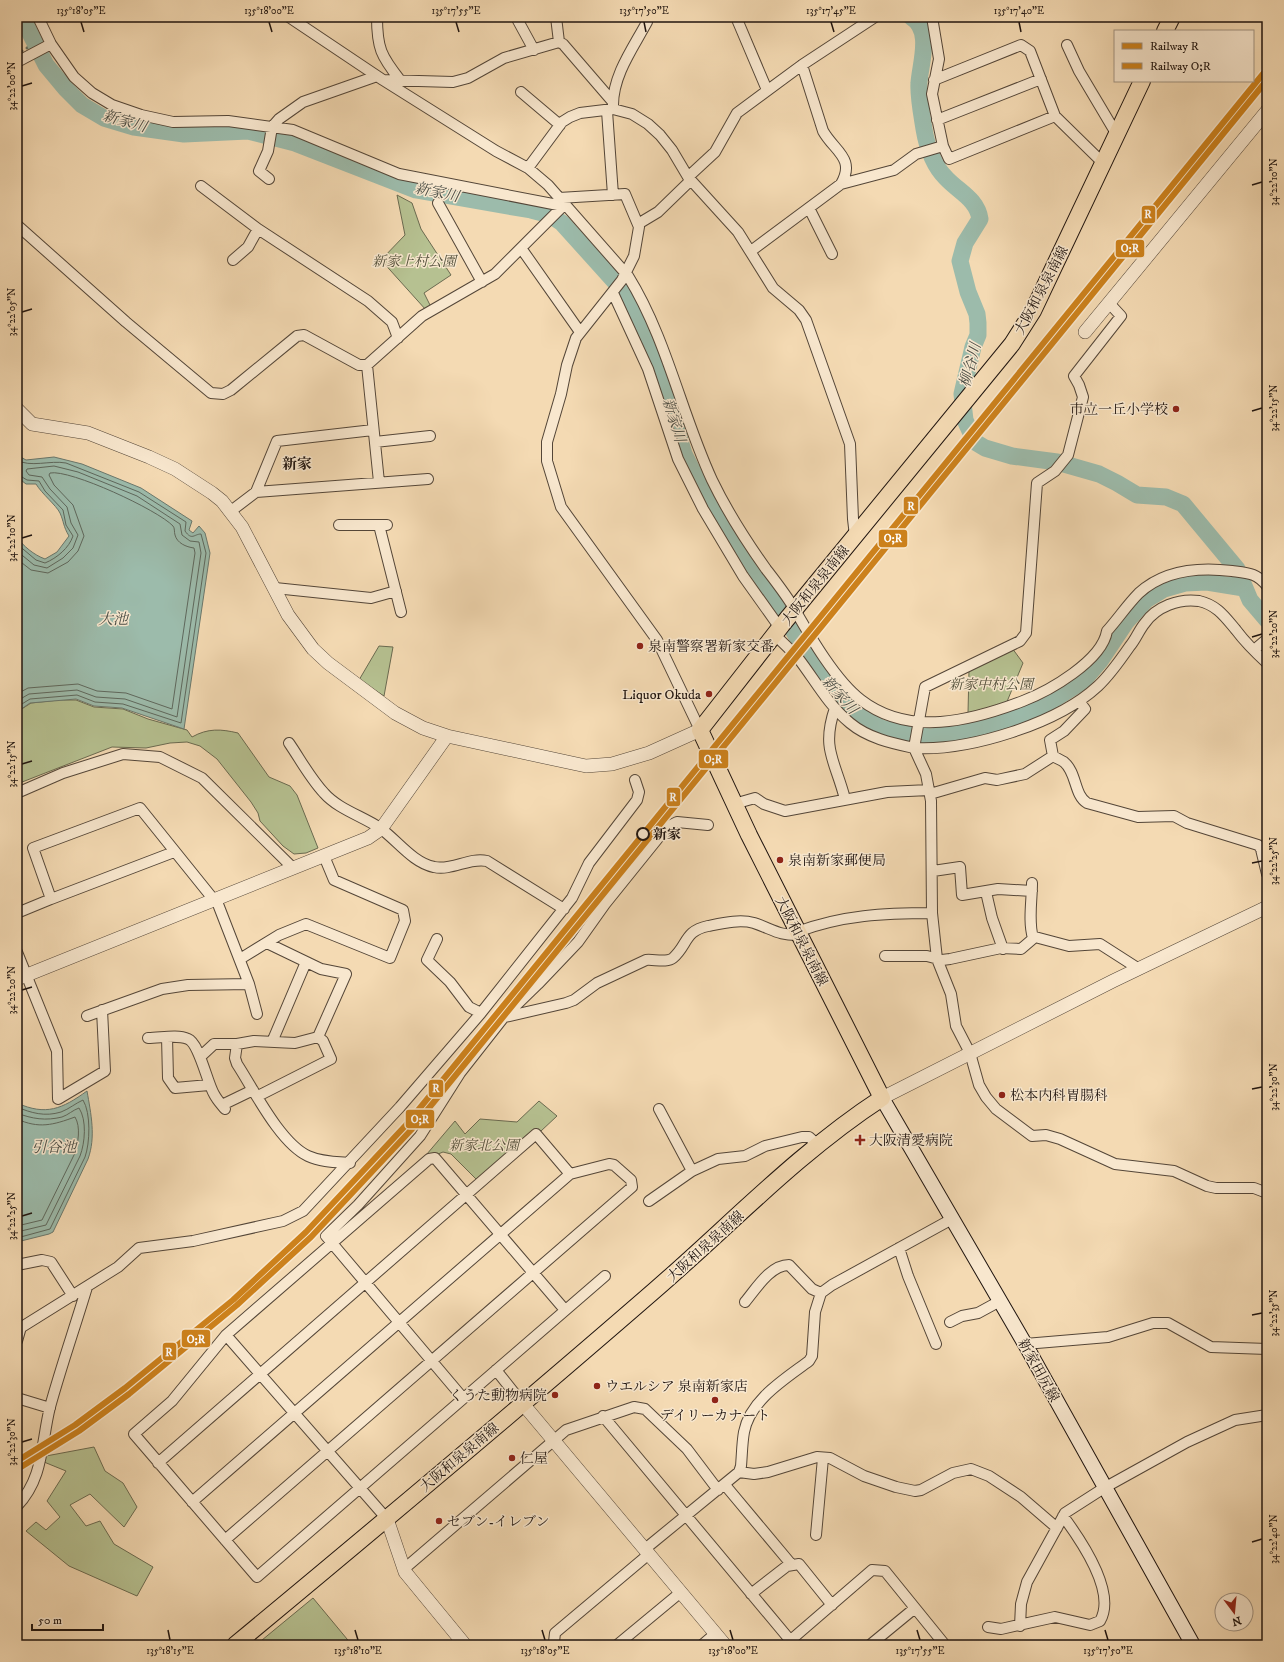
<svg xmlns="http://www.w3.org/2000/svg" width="1284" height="1662" font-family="'IM FELL DW Pica','Noto Serif JP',serif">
<rect width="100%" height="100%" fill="#f4dab3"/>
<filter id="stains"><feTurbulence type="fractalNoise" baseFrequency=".005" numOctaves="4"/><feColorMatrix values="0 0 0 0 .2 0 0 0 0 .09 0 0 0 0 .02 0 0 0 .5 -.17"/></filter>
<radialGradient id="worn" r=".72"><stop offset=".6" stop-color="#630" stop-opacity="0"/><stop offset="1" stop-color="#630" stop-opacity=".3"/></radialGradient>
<!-- green -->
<path fill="#b6c191" stroke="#6a6a50" d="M397 195 412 203 421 229 451 275 424 293 431 307 426 310 381 260 405 235Z
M379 646 393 647 384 696 359 680Z
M1012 648 1023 663 1006 704 968 713 969 670Z
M59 700H76L94 707 123 709 148 719 187 730 192 737C208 728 221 729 238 733L269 777 290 786 297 795 318 848 306 853 294 854 283 846 260 821 258 813 251 802 217 759 200 746 187 742 170 743 146 748 112 747 17 784V712L31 703Z
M539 1101 557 1116 541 1131 538 1129 477 1180 451 1154 443 1152 421 1161 455 1121 465 1134 480 1119 517 1122Z
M94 1447 105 1471 123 1483 137 1507 124 1527 90 1494 70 1505 86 1526 100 1521 114 1544 153 1567 137 1596 69 1566 26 1531 36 1522 46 1530 60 1517 47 1501 66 1471 44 1462 46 1456Z
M313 1598 352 1645H256Z"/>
<!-- water -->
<path fill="#9cbbab" stroke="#6a786d" d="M17 455 26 460 54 457 82 464 141 488 192 521 189 530 193 533 199 526 205 533 210 553 184 729 122 708 94 706 76 699 30 703 17 712V537C23 546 34 555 45 559L57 552 69 536C63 526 64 522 60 513 56 505 42 494 36 484H26L17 477Z
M87 1091C91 1114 96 1137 88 1159L53 1232 49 1234 17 1242V1103C46 1116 62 1109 87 1091Z"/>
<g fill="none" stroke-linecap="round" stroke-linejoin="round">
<!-- shore -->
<path stroke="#5e685d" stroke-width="1" d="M17 460C30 468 50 460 66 463L139 492 186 522 185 531C192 541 194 534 201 534L206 553 181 723 123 704 95 702 77 695 30 699 17 707
M17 474 27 480 39 481 45 491 63 510 66 525 73 536C69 548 57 558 45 563L36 560 17 544
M17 551 34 565 47 568 63 558 73 548 78 535 71 523 67 507 50 489 42 477 29 475 26 471 27 469 54 466 78 472 137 496 180 524 182 535 190 541 199 542 201 553 177 717 125 699 96 697 77 690 29 694 17 701
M17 559 31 570 48 573 68 562 78 551 84 536 73 505 54 485 49 475 50 473C70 469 158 510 173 526 175 528 174 532 175 535 177 543 186 547 194 548L195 553 172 709 126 693 97 691 78 684 28 688 17 694
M17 1107C31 1113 45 1117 61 1112 69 1109 76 1103 83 1100 91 1113 90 1143 85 1157L50 1229 17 1238
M17 1113C32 1119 46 1121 62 1117 68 1115 73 1110 79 1108 87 1120 85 1143 80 1156L46 1225 17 1232
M17 1119C39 1129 53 1125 75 1117 81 1127 78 1143 75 1153L42 1220 17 1226"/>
<!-- stream -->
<path stroke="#6a786d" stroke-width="3" d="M27 48 35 43
M17 54 22 51"/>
<!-- river -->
<path stroke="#9cbbab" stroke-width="17" d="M24 17 28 29 46 65 66 89 82 105 104 118 134 127 184 134 248 131 295 143 416 190 531 210 550 215 562 223 626 294 661 378 684 454 708 501 741 555 777 602 809 658 834 691 856 714 881 728 910 735 932 737 961 732 1012 719 1043 706 1083 681 1100 661 1126 622 1146 600 1164 589 1185 583 1207 582 1244 588
M911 17C933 30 920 64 919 83 918 96 922 116 924 129 927 147 933 165 946 178 959 192 977 199 980 219L965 243 960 261 968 292 977 314 978 323V335L973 347 962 394 965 420 975 442 985 448 1012 456 1057 462 1099 474 1117 483 1137 495 1166 497 1183 504 1237 569 1250 600 1267 620"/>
<!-- minor casing -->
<g stroke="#544638" stroke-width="12">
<path id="minor" d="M38 17 51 44 74 77 92 93 112 105 141 115 173 122 228 121 293 130 399 174 563 206
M289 17 383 80 496 151 528 168 548 185 628 276C667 339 681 413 712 480 727 511 746 541 766 569 776 582 787 596 795 610 811 638 836 681 861 700 909 737 971 721 1023 701 1049 691 1102 661 1107 631 1118 619 1127 605 1139 593 1164 570 1200 567 1232 571 1248 573 1257 573 1267 586
M377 17C377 48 381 56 400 80
M516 17 534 50
M556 17 559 42
M736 17 767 90
M932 17 939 59 932 94 943 146 949 159 1055 116 1103 163
M1067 45 1079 71 1117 135
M17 62 51 44
M802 65 823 131C834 151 856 158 841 184
M384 80 453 82 468 78 504 58 559 42 563 44 613 102
M934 80 1021 45 1030 51 1055 116
M521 92 560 125
M613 105C613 75 633 48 647 22V17
M607 111 613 195
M937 120 1041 79
M528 168 562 122 570 117 580 113 613 109 632 114 648 124 660 135 672 150 688 177 738 232 773 288 799 310 806 320 850 444 853 519 855 536
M688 177 715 152 737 113 802 65 875 17
M269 179 259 171 268 151 272 127 279 119 303 102 377 76
M201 186 258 229 248 247 233 260
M559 198 625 194 639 227 634 256 622 280 576 338 567 365 561 394 547 442V461L561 507 657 640 700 730
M438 203 482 282
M809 208 832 254
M638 224 658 212 691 180
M17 225 126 322 211 393 223 394 231 390 297 336 304 335 359 365H367L422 316 495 274 565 204
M258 229 368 301 392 322 398 338
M521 248 580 332
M751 251 841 184 894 170 916 154 943 146
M613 293 648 369 678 459 703 509 743 576 780 628
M1109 303 1121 316 1074 376 1079 385 1083 397 1068 455 1055 471 1037 483 1026 633 1020 641 925 687 914 748C969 751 1057 724 1098 686 1110 675 1121 659 1130 646 1136 639 1139 630 1145 623 1156 607 1179 598 1199 601 1217 605 1225 617 1236 630 1245 642 1256 653 1267 663
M367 365 379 482
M375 442 430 436
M256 492 428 479
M231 511 256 492 277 441 373 430
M339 525H387
M379 525 401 612
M275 588 371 598 396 591
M775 635C782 642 791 650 798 658 815 680 828 705 850 723 868 738 891 743 914 748L926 774 931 801 932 913 937 959 951 994 956 1026 970 1053 979 1085 986 1097 996 1109 1032 1136 1046 1135 1060 1139 1115 1164 1174 1171 1207 1186 1216 1188H1254L1267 1193
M1254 650 1267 639
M835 708C821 749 835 760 845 799
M289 743C300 759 310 778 324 793 338 809 362 816 380 828 397 840 413 863 434 867 452 871 469 857 487 861L564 909
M1053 756 1050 740 1064 731 1085 709 1082 705
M17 793 63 773 123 754 160 757 202 778 293 868
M930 794 985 778 997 780 1025 774 1053 756C1056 758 1061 760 1064 762 1077 773 1074 795 1087 803L1138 817 1174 816 1187 823 1258 845 1261 849 1267 874
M734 804 755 798 764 804 785 811 887 792 929 790
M933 871 960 867 962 895 998 889 1032 891
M1032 883C1032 901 1028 921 1033 938
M986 892 992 918 1003 949
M51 899 174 852
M216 899 249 984 257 1014
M17 913 51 899 33 848 140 808 214 900
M797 932C842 915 885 913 932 913
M437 939 427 960 450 982 469 1007 481 1013
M17 952 57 1051 58 1099 105 1071 102 1010
M885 956H927L942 960 950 959 1001 948 1021 949 1035 937 1069 946 1100 944 1139 969
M240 959 279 935 306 924 390 958 405 921 403 910 334 880 324 856
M87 1016 162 989 188 985 249 984
M505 1017 566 1003 574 1000 597 983 646 960C653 959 667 963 673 958 688 945 684 931 708 926 723 923 740 919 754 923 772 929 780 936 799 935
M167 1037 168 1078 175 1088 209 1085
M148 1038C161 1038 177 1034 188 1039 199 1043 207 1082 214 1094 217 1100 221 1104 225 1109
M272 1042 306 962
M237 1044 235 1058 237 1064C254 1090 280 1143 308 1156 321 1162 336 1162 350 1163
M200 1057 214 1044H237L254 1041 295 1043 318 1037 346 974 321 969 267 943
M258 1096 331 1059 323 1041 318 1037
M222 1105 253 1090
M659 1109 692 1171
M649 1201 692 1171 718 1159 745 1156 765 1146 802 1137H809L818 1145
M899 1248 908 1276 936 1344
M17 1265 42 1260 51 1262 73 1296
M745 1302C756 1289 770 1265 789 1265L812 1289 821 1293
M565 1310 435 1158 429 1159 226 1335 172 1401 134 1434 257 1577 605 1276
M950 1322 962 1316 978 1313 1000 1301
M17 1330 118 1267 139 1248 193 1241 283 1221 303 1211 400 1107 481 1013 572 898 589 863 637 800 639 792 635 780
M226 1335 387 1519
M17 1341 21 1327
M1025 1344 1108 1337 1153 1323H1168L1211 1347 1267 1349
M496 1370 523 1404
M17 1398 50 1408
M463 1398 326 1236 358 1205 420 1136 460 1073 504 1017 538 984 578 942 605 904 667 827 677 822 708 825
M603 1416 790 1640
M158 1463 536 1134 570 1174
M739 1472 754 1474 768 1472 817 1457 830 1458 864 1476 896 1487 915 1491 921 1490 953 1473 971 1469 989 1476 1021 1497 1057 1528
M725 1485 791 1564
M192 1502 570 1174 609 1164 614 1165 631 1180 632 1187 225 1540
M17 1506C44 1478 41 1443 50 1407 61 1367 75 1327 87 1287
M816 1535 823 1458
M645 1549 739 1472 741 1466C742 1455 742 1443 744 1432 750 1400 785 1379 809 1361L812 1356 815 1312 821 1293 832 1285 952 1219
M404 1569 566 1430 634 1407 645 1409 687 1449 718 1490
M751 1594 787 1566 799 1564 832 1605
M1020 1626 1021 1604 1027 1582 1065 1513 1104 1488 1187 1442 1235 1420 1267 1415
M988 1627 1001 1629 1055 1617 1090 1625 1100 1621C1117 1592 1080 1539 1063 1516
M556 1645 554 1642 555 1633 649 1554
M617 1645 681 1592
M702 1645 716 1633
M785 1645 872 1570 885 1571 945 1645
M870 1645 915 1608"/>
</g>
<!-- tertiary casing -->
<g stroke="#544638" stroke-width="14">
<path id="tertiary" d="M1085 332 1267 111
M17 409 32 424 88 433 149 457 175 469 212 493 222 501 242 527 288 615 313 649 328 663 395 713 423 728 447 736 586 766 612 764 649 753 700 730
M17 979 368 838 381 829 447 736
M882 1098 1113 981 1267 907
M523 1404 725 1645
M387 1519 405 1572 465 1645"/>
</g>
<!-- secondary casing -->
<g stroke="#1f140f" stroke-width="16">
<path id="secondary" d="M882 1098 1025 1344 1193 1645"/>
</g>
<!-- primary casing -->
<g stroke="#1f140f" stroke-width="18">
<path id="primary" d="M1165 31 1172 17
M235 1645C376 1528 517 1410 655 1290 730 1225 799 1152 882 1098L749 835 700 730 782 625 1012 344 1033 311 1142 81"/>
</g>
<!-- minor -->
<use href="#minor" stroke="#f8e7ce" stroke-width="10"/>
<!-- tertiary -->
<use href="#tertiary" stroke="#f8e7ce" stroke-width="13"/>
<!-- secondary -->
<use href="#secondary" stroke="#f8e7ce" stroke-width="14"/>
<!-- primary -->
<use href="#primary" stroke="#f4dab3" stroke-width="16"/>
<!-- rail-1 casing -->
<g stroke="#f8e7ce" stroke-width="9">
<path id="rail-1" d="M17 1461 75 1425 125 1388 233 1300 306 1232 406 1125 1267 69"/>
</g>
<!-- rail-2 casing -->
<g stroke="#f8e7ce" stroke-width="9">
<path id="rail-2" d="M21 1467 79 1431 129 1394 237 1305 311 1237 411 1130 1267 80"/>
</g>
<!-- rail-1 -->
<use href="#rail-1" stroke="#cc811c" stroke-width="6"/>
<!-- rail-2 -->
<use href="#rail-2" stroke="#cc811c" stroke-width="6"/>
</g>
<!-- ticks -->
<path fill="none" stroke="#1f140f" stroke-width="1.5" d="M81 22 84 32M269 22 272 32M456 22 459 32M644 22 646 32M831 22 834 32M1019 22 1021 32M22 86 32 83M1252 185 1262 182M22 312 32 309M1252 411 1262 408M22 538 32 535M1252 637 1262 634M22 764 32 761M1252 863 1262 861M22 990 32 987M1252 1089 1262 1087M22 1216 32 1213M1252 1315 1262 1313M22 1442 32 1439M1252 1542 1262 1539M168 1630 170 1640M355 1630 358 1640M542 1630 545 1640M730 1630 733 1640M917 1630 920 1640M1105 1630 1108 1640"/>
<!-- markers -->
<g fill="#8f2418" stroke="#f8e7ce" stroke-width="1.5">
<circle cx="1176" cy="409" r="4"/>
<circle cx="640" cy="646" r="4"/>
<circle cx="709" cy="694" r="4"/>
<circle cx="780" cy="860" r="4"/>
<circle cx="1002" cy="1095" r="4"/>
<path d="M858 1134h4v4h4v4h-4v4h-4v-4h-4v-4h4z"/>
<circle cx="597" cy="1386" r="4"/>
<circle cx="555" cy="1395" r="4"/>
<circle cx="715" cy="1400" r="4"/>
<circle cx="512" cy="1458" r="4"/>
<circle cx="439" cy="1521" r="4"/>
</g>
<circle fill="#f8e7ce" stroke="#1f140f" stroke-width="2" cx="643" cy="834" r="6"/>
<g text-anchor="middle" stroke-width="3" stroke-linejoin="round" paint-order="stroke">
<!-- park labels -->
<g font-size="14" font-style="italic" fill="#54513c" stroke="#f8e7ce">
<text x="414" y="266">新家上村公園</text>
<text x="991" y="689">新家中村公園</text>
<text x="484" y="1150">新家北公園</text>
</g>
<!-- street labels -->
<g font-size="14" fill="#1f140f" stroke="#f8e7ce">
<text transform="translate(1041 290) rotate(-62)" y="5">大阪和泉泉南線</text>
<text transform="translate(815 585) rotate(-51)" y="5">大阪和泉泉南線</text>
<text transform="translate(802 941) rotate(63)" y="5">大阪和泉泉南線</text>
<text transform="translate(705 1246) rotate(-42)" y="5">大阪和泉泉南線</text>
<text transform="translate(1039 1370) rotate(61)" y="5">新家田尻線</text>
<text transform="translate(459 1457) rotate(-40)" y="5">大阪和泉泉南線</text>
</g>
<!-- poi labels -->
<g font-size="14" fill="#1f140f" stroke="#f8e7ce" text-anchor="start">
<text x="1168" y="414" text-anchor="end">市立一丘小学校</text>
<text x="648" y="651">泉南警察署新家交番</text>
<text x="701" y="699" text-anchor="end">Liquor Okuda</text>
<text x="788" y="865">泉南新家郵便局</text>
<text x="1010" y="1100">松本内科胃腸科</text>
<text x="869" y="1145">大阪清愛病院</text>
<text x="605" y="1391">ウエルシア 泉南新家店</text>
<text x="547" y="1400" text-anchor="end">くうた動物病院</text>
<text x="715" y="1420" text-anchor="middle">デイリーカナート</text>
<text x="520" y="1463">仁屋</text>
<text x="447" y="1526">セブン-イレブン</text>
</g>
<!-- stop labels -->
<g font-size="14" font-weight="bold" fill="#1f140f" stroke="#f8e7ce" text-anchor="start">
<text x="653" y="839">新家</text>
</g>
<!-- water labels -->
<g font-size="15" font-style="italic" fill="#4b4e46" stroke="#f8e7ce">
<text transform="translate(125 121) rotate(16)" y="5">新家川</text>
<text transform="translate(437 192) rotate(12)" y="5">新家川</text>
<text transform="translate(970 365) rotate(-75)" y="5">柳谷川</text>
<text transform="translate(674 420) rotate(73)" y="5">新家川</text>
<text x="113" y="624">大池</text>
<text transform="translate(840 695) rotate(48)" y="5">新家川</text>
<text x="54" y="1152">引谷池</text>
</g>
<!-- neighbourhood labels -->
<g font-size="15" font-weight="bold" fill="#1f140f" stroke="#f8e7ce">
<text x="297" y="469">新家</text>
</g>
</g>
<g stroke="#f8e7ce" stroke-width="1.5">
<rect x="1141" y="205" width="15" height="19" rx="4" fill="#cc811c"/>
<rect x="1115" y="239" width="30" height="19" rx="4" fill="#cc811c"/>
<rect x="903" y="496" width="16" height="19" rx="4" fill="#cc811c"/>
<rect x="878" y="529" width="30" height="19" rx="4" fill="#cc811c"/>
<rect x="698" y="749" width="31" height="20" rx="4" fill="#cc811c"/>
<rect x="666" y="787" width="15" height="20" rx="4" fill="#cc811c"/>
<rect x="428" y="1079" width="16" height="19" rx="4" fill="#cc811c"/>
<rect x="405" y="1109" width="30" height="20" rx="4" fill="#cc811c"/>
<rect x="181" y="1329" width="30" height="19" rx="4" fill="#cc811c"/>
<rect x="162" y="1342" width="15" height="19" rx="4" fill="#cc811c"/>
</g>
<g font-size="11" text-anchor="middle" font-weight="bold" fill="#fff">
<text x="1148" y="218">R</text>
<text x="1130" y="252">O;R</text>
<text x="911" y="510">R</text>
<text x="893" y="542">O;R</text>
<text x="713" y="763">O;R</text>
<text x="673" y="801">R</text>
<text x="436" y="1092">R</text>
<text x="420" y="1123">O;R</text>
<text x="196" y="1343">O;R</text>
<text x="169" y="1356">R</text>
</g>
<!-- margin -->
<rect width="1284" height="1662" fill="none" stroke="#f4dab3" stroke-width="44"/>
<!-- legend -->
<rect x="1114" y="30" width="140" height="52" fill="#f8e7ce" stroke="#a19382"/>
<rect x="1122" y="43" width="20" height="6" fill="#cc811c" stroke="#a19382"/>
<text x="1150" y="50" font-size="12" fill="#1f140f">Railway R</text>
<rect x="1122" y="63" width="20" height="6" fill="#cc811c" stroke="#a19382"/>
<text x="1150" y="70" font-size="12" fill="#1f140f">Railway O;R</text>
<!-- north arrow -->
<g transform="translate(1234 1612) rotate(164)"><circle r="19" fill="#f8e7ce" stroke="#a19382"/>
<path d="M0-3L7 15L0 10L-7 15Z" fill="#8f2418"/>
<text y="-6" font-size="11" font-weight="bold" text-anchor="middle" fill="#1f140f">N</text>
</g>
<!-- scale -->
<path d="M32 1624v6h71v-6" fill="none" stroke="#1f140f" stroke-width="2"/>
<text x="38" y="1624" font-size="12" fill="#1f140f" stroke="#f8e7ce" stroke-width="3" paint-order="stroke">50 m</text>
<rect x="22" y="22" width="1240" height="1618" fill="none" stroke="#1f140f" stroke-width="1.5"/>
<g font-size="10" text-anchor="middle" fill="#1f140f">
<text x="81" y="14">135°18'05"E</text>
<text x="269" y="14">135°18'00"E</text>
<text x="456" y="14">135°17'55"E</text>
<text x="644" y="14">135°17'50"E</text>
<text x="831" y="14">135°17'45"E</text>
<text x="1019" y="14">135°17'40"E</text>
<text transform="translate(11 86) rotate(-90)" y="4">34°22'00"N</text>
<text transform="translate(1273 182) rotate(-90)" y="4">34°22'10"N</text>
<text transform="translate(11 312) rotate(-90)" y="4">34°22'05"N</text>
<text transform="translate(1273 408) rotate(-90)" y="4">34°22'15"N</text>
<text transform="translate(11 538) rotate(-90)" y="4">34°22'10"N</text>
<text transform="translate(1273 634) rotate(-90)" y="4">34°22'20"N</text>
<text transform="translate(11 764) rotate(-90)" y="4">34°22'15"N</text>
<text transform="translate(1273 861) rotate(-90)" y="4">34°22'25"N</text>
<text transform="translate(11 990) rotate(-90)" y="4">34°22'20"N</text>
<text transform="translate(1273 1087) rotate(-90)" y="4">34°22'30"N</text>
<text transform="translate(11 1216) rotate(-90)" y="4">34°22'25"N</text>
<text transform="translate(1273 1313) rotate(-90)" y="4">34°22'35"N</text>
<text transform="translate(11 1442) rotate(-90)" y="4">34°22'30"N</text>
<text transform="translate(1273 1539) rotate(-90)" y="4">34°22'40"N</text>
<text x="170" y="1654">135°18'15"E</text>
<text x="358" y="1654">135°18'10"E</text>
<text x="545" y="1654">135°18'05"E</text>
<text x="733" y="1654">135°18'00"E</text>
<text x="920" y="1654">135°17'55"E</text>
<text x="1108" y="1654">135°17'50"E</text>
</g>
<rect width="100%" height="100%" filter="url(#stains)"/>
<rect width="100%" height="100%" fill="url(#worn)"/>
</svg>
